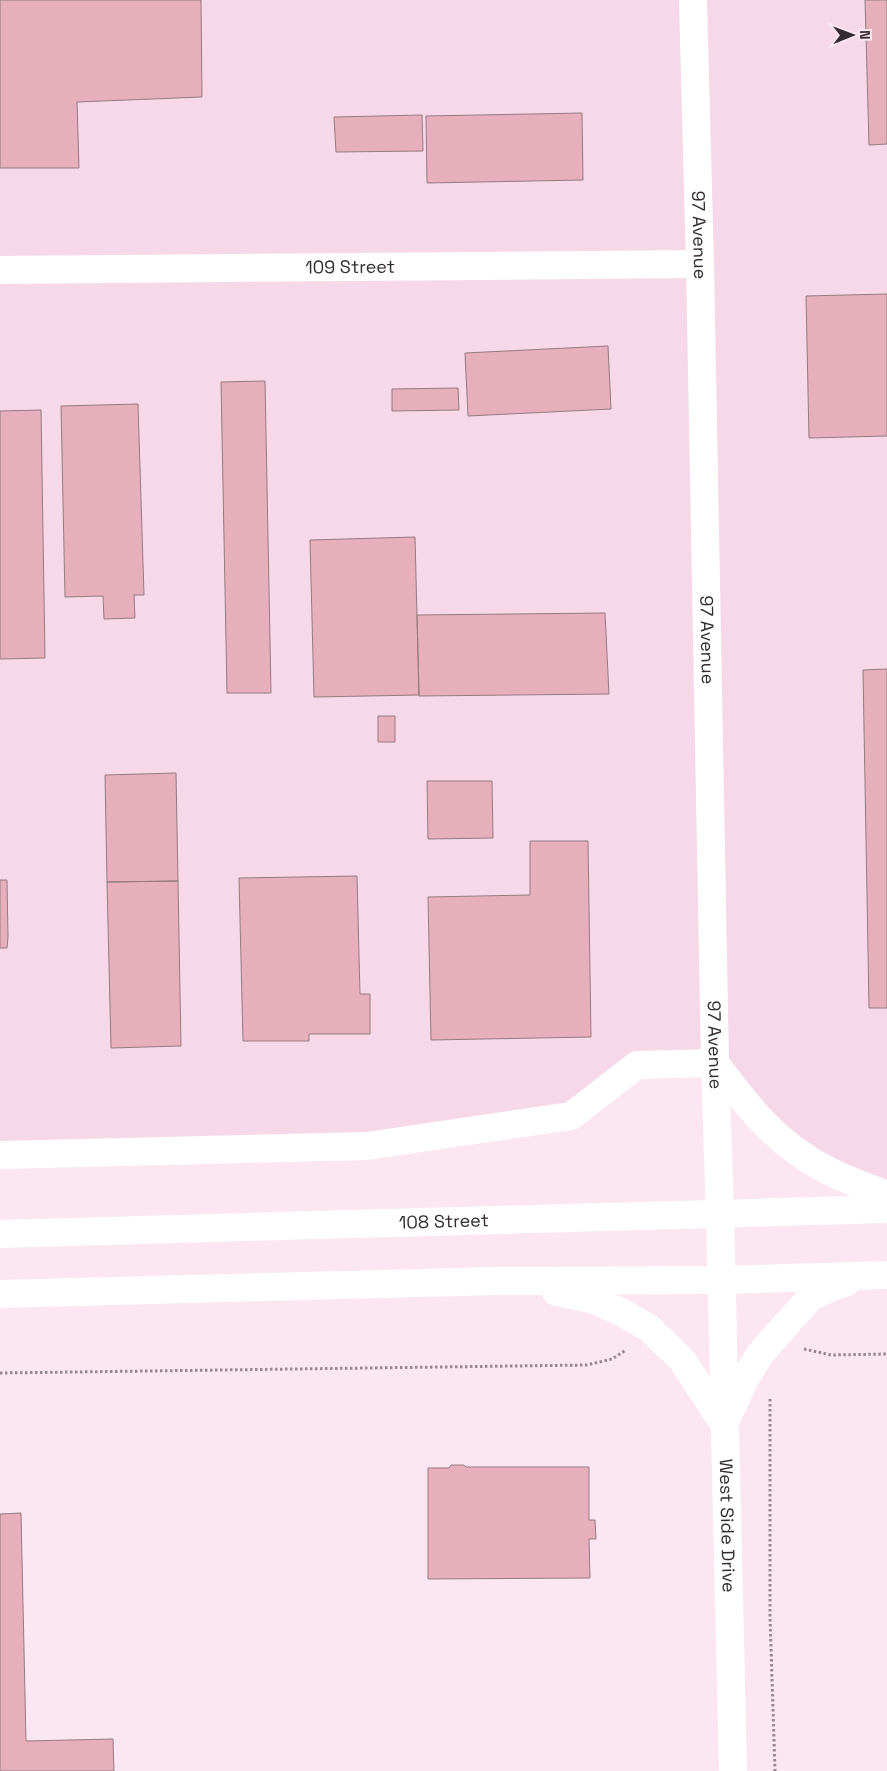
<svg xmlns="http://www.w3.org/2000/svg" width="887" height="1771" font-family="'Space Grotesk',sans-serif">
<rect width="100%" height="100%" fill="#fce6f2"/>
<!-- built -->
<path fill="#f6d8e9" d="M0 0H887V1195L827 1170 715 1063 637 1065 571 1116 367 1146 0 1155Z"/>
<!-- building -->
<path fill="#e7aebc" stroke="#937c81" d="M0 0H201L202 97 77 102 79 168H0Z
M865 0H887V144L869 145Z
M582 113 583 180 427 183 426 116Z
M422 115 423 151 336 152 334 117Z
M887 294V436L809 438 806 296Z
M608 346 611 409 468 416 465 353Z
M265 381 271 693H227L221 382Z
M458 388 459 410 392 411V389Z
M138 404 144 595H134L135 618 104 619 103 596 65 597 61 406Z
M41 410 45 658 0 659V411Z
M415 537 419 695 314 697 310 540Z
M605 613 609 694 419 696 417 615Z
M887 669V1008H869L863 670Z
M378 716H395V742H378Z
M176 773 178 881 107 882 105 775Z
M427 781H492L493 838 428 839Z
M530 841H588L591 1037 431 1040 428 897 530 895Z
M357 876 360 994H370V1034H309V1041H243L239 878Z
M0 880H7L8 937 7 948H0Z
M178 881 181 1046 111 1048 107 882Z
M451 1465H464L466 1467H589V1520H595L596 1539H589L590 1578 428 1579V1468H449Z
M21 1513 26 1741 113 1739 114 1771H0V1514Z"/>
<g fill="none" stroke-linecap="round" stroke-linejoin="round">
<!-- path -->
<path stroke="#968790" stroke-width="3" stroke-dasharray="2.5 2.5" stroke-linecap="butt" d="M804 1349 831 1355 887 1354
M0 1373 587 1365 612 1359 626 1350
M770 1399V1616L775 1771"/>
<!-- minor -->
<g stroke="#fff" stroke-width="28">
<path id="s1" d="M693 0 700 264 715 1063 720 1214 733 1771"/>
<path id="s2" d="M0 270 700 264"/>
<path d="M0 1155 367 1146 571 1116 637 1065 715 1063"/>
</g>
<!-- major -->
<g stroke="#fff" stroke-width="28">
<path d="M715 1063C748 1107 776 1144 827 1170 846 1180 867 1187 887 1195"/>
<path id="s3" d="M0 1234 887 1209"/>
<path d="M556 1292 591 1299 621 1312 649 1328 682 1360 724 1424"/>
<path d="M0 1294 498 1281 722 1280 887 1275"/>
<path d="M724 1424 745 1379 760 1354 811 1297 834 1286 847 1282"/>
</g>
</g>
<g text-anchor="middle" stroke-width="4" stroke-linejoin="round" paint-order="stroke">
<!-- street labels -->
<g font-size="18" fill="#342c31" stroke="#fce6f2">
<text dy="6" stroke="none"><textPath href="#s1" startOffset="235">97 Avenue</textPath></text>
<text dy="6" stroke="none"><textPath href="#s2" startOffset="350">109 Street</textPath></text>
<text dy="6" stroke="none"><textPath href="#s1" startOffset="640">97 Avenue</textPath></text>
<text dy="6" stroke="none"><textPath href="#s1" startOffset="1045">97 Avenue</textPath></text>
<text dy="6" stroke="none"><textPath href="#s3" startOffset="444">108 Street</textPath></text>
<text dy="6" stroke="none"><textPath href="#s1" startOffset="1526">West Side Drive</textPath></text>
</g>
</g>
<!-- north arrow -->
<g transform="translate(852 35) rotate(89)" stroke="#fce6f2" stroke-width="4" paint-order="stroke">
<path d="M0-4L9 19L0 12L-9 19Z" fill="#342c31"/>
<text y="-8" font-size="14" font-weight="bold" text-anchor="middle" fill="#342c31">N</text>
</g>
</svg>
